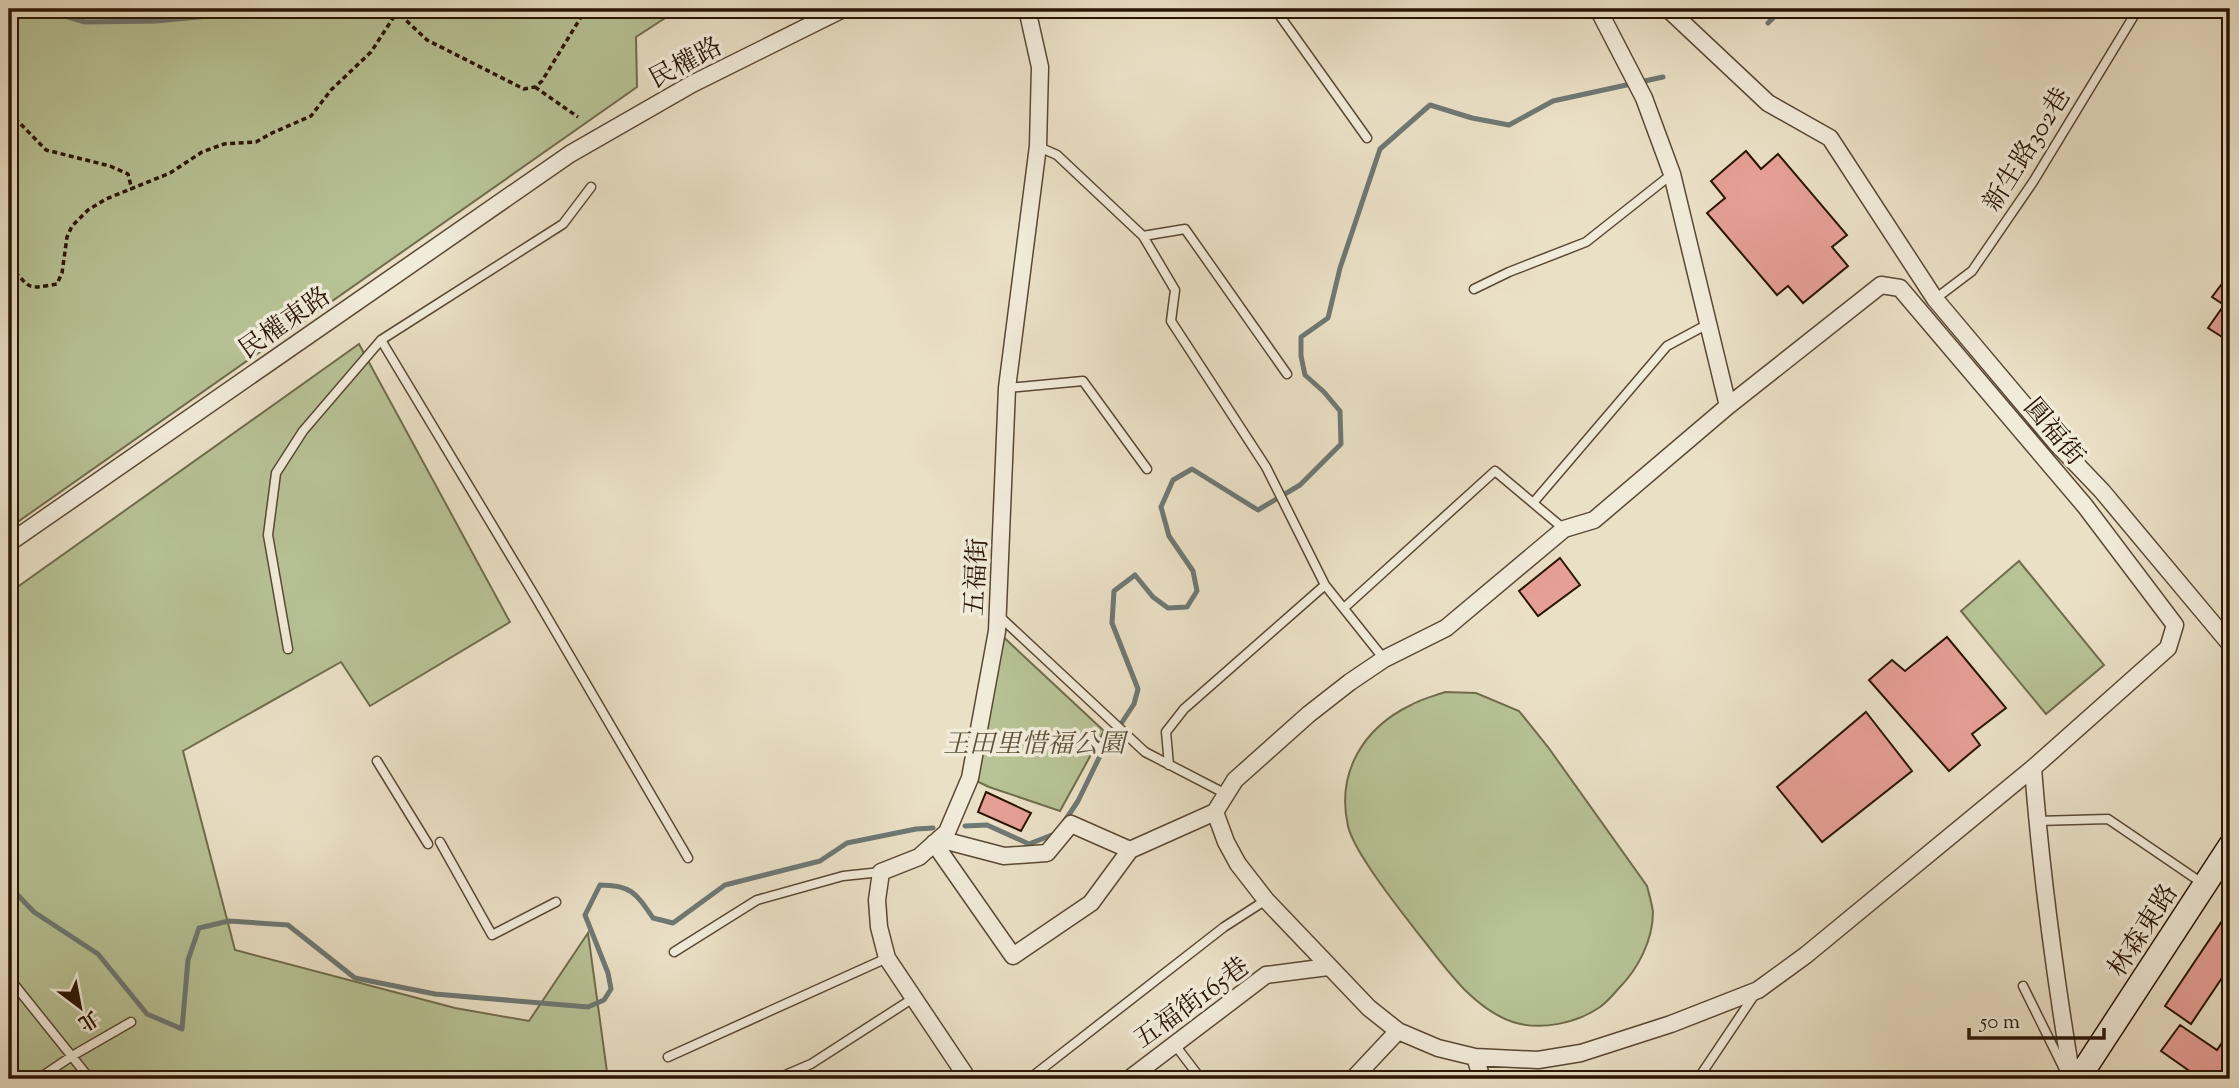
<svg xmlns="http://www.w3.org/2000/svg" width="2239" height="1088" font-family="'Sorts Mill Goudy','Noto Serif TC',serif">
<rect width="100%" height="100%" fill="#eae0c6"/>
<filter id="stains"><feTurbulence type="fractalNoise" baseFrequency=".00286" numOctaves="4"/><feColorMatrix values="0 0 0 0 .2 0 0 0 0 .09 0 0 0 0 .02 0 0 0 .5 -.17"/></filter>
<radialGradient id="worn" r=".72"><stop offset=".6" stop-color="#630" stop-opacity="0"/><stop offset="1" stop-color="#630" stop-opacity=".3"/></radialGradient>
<!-- green -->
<path fill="#b7c295" stroke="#706c4c" stroke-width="2" d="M9 9H679L636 37 637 87 9 528Z
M359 344 510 622 370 706 341 662 183 751 235 950 455 1008 529 1021 588 933 608 1079H9V593Z
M2019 561 2104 665 2046 714 1961 611Z
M997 631 1104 731 1060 811 989 787 970 778Z
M1445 692 1476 693 1519 711 1548 747 1647 886C1649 894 1652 904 1653 912 1653 940 1638 969 1619 988 1613 995 1607 1002 1600 1007 1577 1023 1541 1031 1513 1022 1473 1009 1446 968 1421 937 1403 914 1354 853 1348 826 1336 773 1363 728 1411 705 1421 699 1434 696 1445 692Z"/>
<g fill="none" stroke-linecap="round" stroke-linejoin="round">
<!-- stream -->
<path stroke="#6e7874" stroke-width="5" d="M41 9 85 22 156 21 230 14 239 9
M1768 23 1782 9
M1064 822 1078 801 1100 756 1134 704 1138 689 1112 623 1114 591 1135 575 1153 597 1168 608 1187 607 1197 591 1193 571 1169 536 1161 507 1173 480 1192 469 1258 510 1300 485 1341 444 1340 411 1324 392 1305 375 1301 356V337L1328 318 1340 268 1380 149 1430 105 1472 118 1509 125 1553 101 1663 77
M965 826 987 825 1029 844 1057 833
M9 886 34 912 98 954 147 1014 182 1029 188 960 199 928 229 921 288 925 355 978 435 994 588 1007 604 1000 611 989 608 973 585 915 600 885C631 885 636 893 653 918L673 923 725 885 820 861 847 843 916 829 933 828"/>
</g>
<!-- building -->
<path fill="#e69f96" stroke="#2a1504" stroke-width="2" d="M1746 151 1761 169 1778 154 1847 235 1832 247 1848 266 1803 303 1788 286 1777 295 1707 213 1725 198 1711 181Z
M2230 273V342L2208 328 2224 305 2212 297Z
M1560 558 1580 585 1538 616 1519 591Z
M1947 637 2006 708 1972 734 1980 745 1949 771 1869 680 1892 660 1905 671Z
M1866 712 1912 771 1822 842 1777 787Z
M986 792 1031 813 1021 831 978 812Z
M2230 909V966L2191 1024 2165 1006Z
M2180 1025 2217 1050 2230 1031V1079H2201L2161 1051Z"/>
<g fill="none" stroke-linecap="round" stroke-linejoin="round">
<!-- service casing -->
<g stroke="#5a4834" stroke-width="11">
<path id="service" d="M1275 9 1367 138
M1039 147 1057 155 1143 236 1185 229 1287 374
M1143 236 1175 290 1171 321 1266 467 1325 585 1384 659
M1474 289 1509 272 1586 242 1672 174
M1935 299 1972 271 2033 182 2138 9
M381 340 536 598 688 858
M1007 388 1083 381 1147 469
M1533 503 1667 346 1708 324
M1344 608 1495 471 1564 529
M998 615 1145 752 1226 794
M288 649 268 535 276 473 303 431 381 340 563 224 591 187
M377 761 428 844
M1169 765 1166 732 1184 709 1325 585
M2037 821 2108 819 2202 883
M440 842 492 935 556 902
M674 952 757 900 843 876 881 872
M9 978 90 1079
M2023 986 2066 1073
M1175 1045 1201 1079
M668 1057 887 958
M38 1079 72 1056 131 1022
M776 1079 811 1064 915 997
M1029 1079 1224 927 1266 900
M1698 1079 1755 994"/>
</g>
<!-- minor casing -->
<g stroke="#5a4834" stroke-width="19">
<path id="minor" d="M1668 9 1768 103 1830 138 1935 299 2058 445 2102 491 2230 644
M9 543 570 154 692 84 843 9
M2033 768C2041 873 2055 976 2072 1079
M939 839 1004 856 1047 853 1071 824 1130 850 1215 812
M934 843 1013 956 1091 903 1130 850
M1398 1031 1438 1048 1475 1057 1538 1060 1581 1053 1671 1024 1758 990 1806 955 2033 768 2168 648 2175 625 2085 506 1900 288 1881 285 1728 406 1672 174 1644 98 1598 9
M1475 1057 1482 1079
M968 1079 887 958 879 927 877 900 881 872 919 857 947 832 970 778 997 631 1007 388 1038 146 1040 67 1027 9
M1129 1079 1266 975 1328 967
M1353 1079 1398 1031 1369 1008 1266 900 1238 864 1226 842 1215 812 1235 780 1309 714 1350 682 1384 659 1446 628 1564 529 1594 520 1728 406"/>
</g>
<!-- secondary casing -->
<g stroke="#2a1504" stroke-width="26">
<path id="secondary" d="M2078 1079 2230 846"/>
</g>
<!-- path -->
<path stroke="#2a1504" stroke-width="3.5" stroke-dasharray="5 3.5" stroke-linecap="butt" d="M303 9 323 15 353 9
M394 9 427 40 524 89 535 87 542 81 586 9
M535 87 578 117
M9 112 46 150 110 166 128 174 132 190
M9 266C32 288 24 290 57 284L62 273 67 237 72 226 88 210 106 199 170 173 202 152 224 144 256 142 272 133 311 116 331 90 371 52 397 12"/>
<!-- service -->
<use href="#service" stroke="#f1ebda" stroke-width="8"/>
<!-- minor -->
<use href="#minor" stroke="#f1ebda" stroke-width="16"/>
<!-- secondary -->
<use href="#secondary" stroke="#f1ebda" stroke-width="23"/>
</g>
<g text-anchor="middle" stroke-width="7" stroke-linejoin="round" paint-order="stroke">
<!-- street labels -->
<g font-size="26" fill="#2a1504" stroke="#f1ebda">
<text transform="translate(685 62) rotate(-28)" y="9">民權路</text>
<text transform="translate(2026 149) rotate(-58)" y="9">新生路302巷</text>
<text transform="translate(284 322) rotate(-35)" y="9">民權東路</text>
<text transform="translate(2055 431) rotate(50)" y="9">圓福街</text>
<text transform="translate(975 577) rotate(-87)" y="9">五福街</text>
<text transform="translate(2142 930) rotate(-57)" y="9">林森東路</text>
<text transform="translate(1191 1002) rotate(-36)" y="9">五福街165巷</text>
</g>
<!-- park labels -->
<g font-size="26" font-style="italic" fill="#5b5237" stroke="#f1ebda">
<text x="1034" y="752">王田里惜福公園</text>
</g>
</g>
<!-- margin -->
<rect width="2239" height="1088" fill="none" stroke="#eae0c6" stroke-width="35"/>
<rect x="10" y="10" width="2218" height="1067" fill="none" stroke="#2a1504" stroke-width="3.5"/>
<rect x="18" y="18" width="2204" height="1053" fill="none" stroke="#2a1504" stroke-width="2"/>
<!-- north arrow -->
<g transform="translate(80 1007) rotate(148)" stroke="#f1ebda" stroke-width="5" paint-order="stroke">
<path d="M0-5L12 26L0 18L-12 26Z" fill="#2a1504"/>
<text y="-10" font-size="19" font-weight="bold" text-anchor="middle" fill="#2a1504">北</text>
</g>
<!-- scale -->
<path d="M1969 1028v10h135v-10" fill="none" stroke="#2a1504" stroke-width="3.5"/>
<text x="1980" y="1028" font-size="21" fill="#2a1504" stroke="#f1ebda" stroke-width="5" paint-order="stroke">50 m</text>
<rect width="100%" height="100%" filter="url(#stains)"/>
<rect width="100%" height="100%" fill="url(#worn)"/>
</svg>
